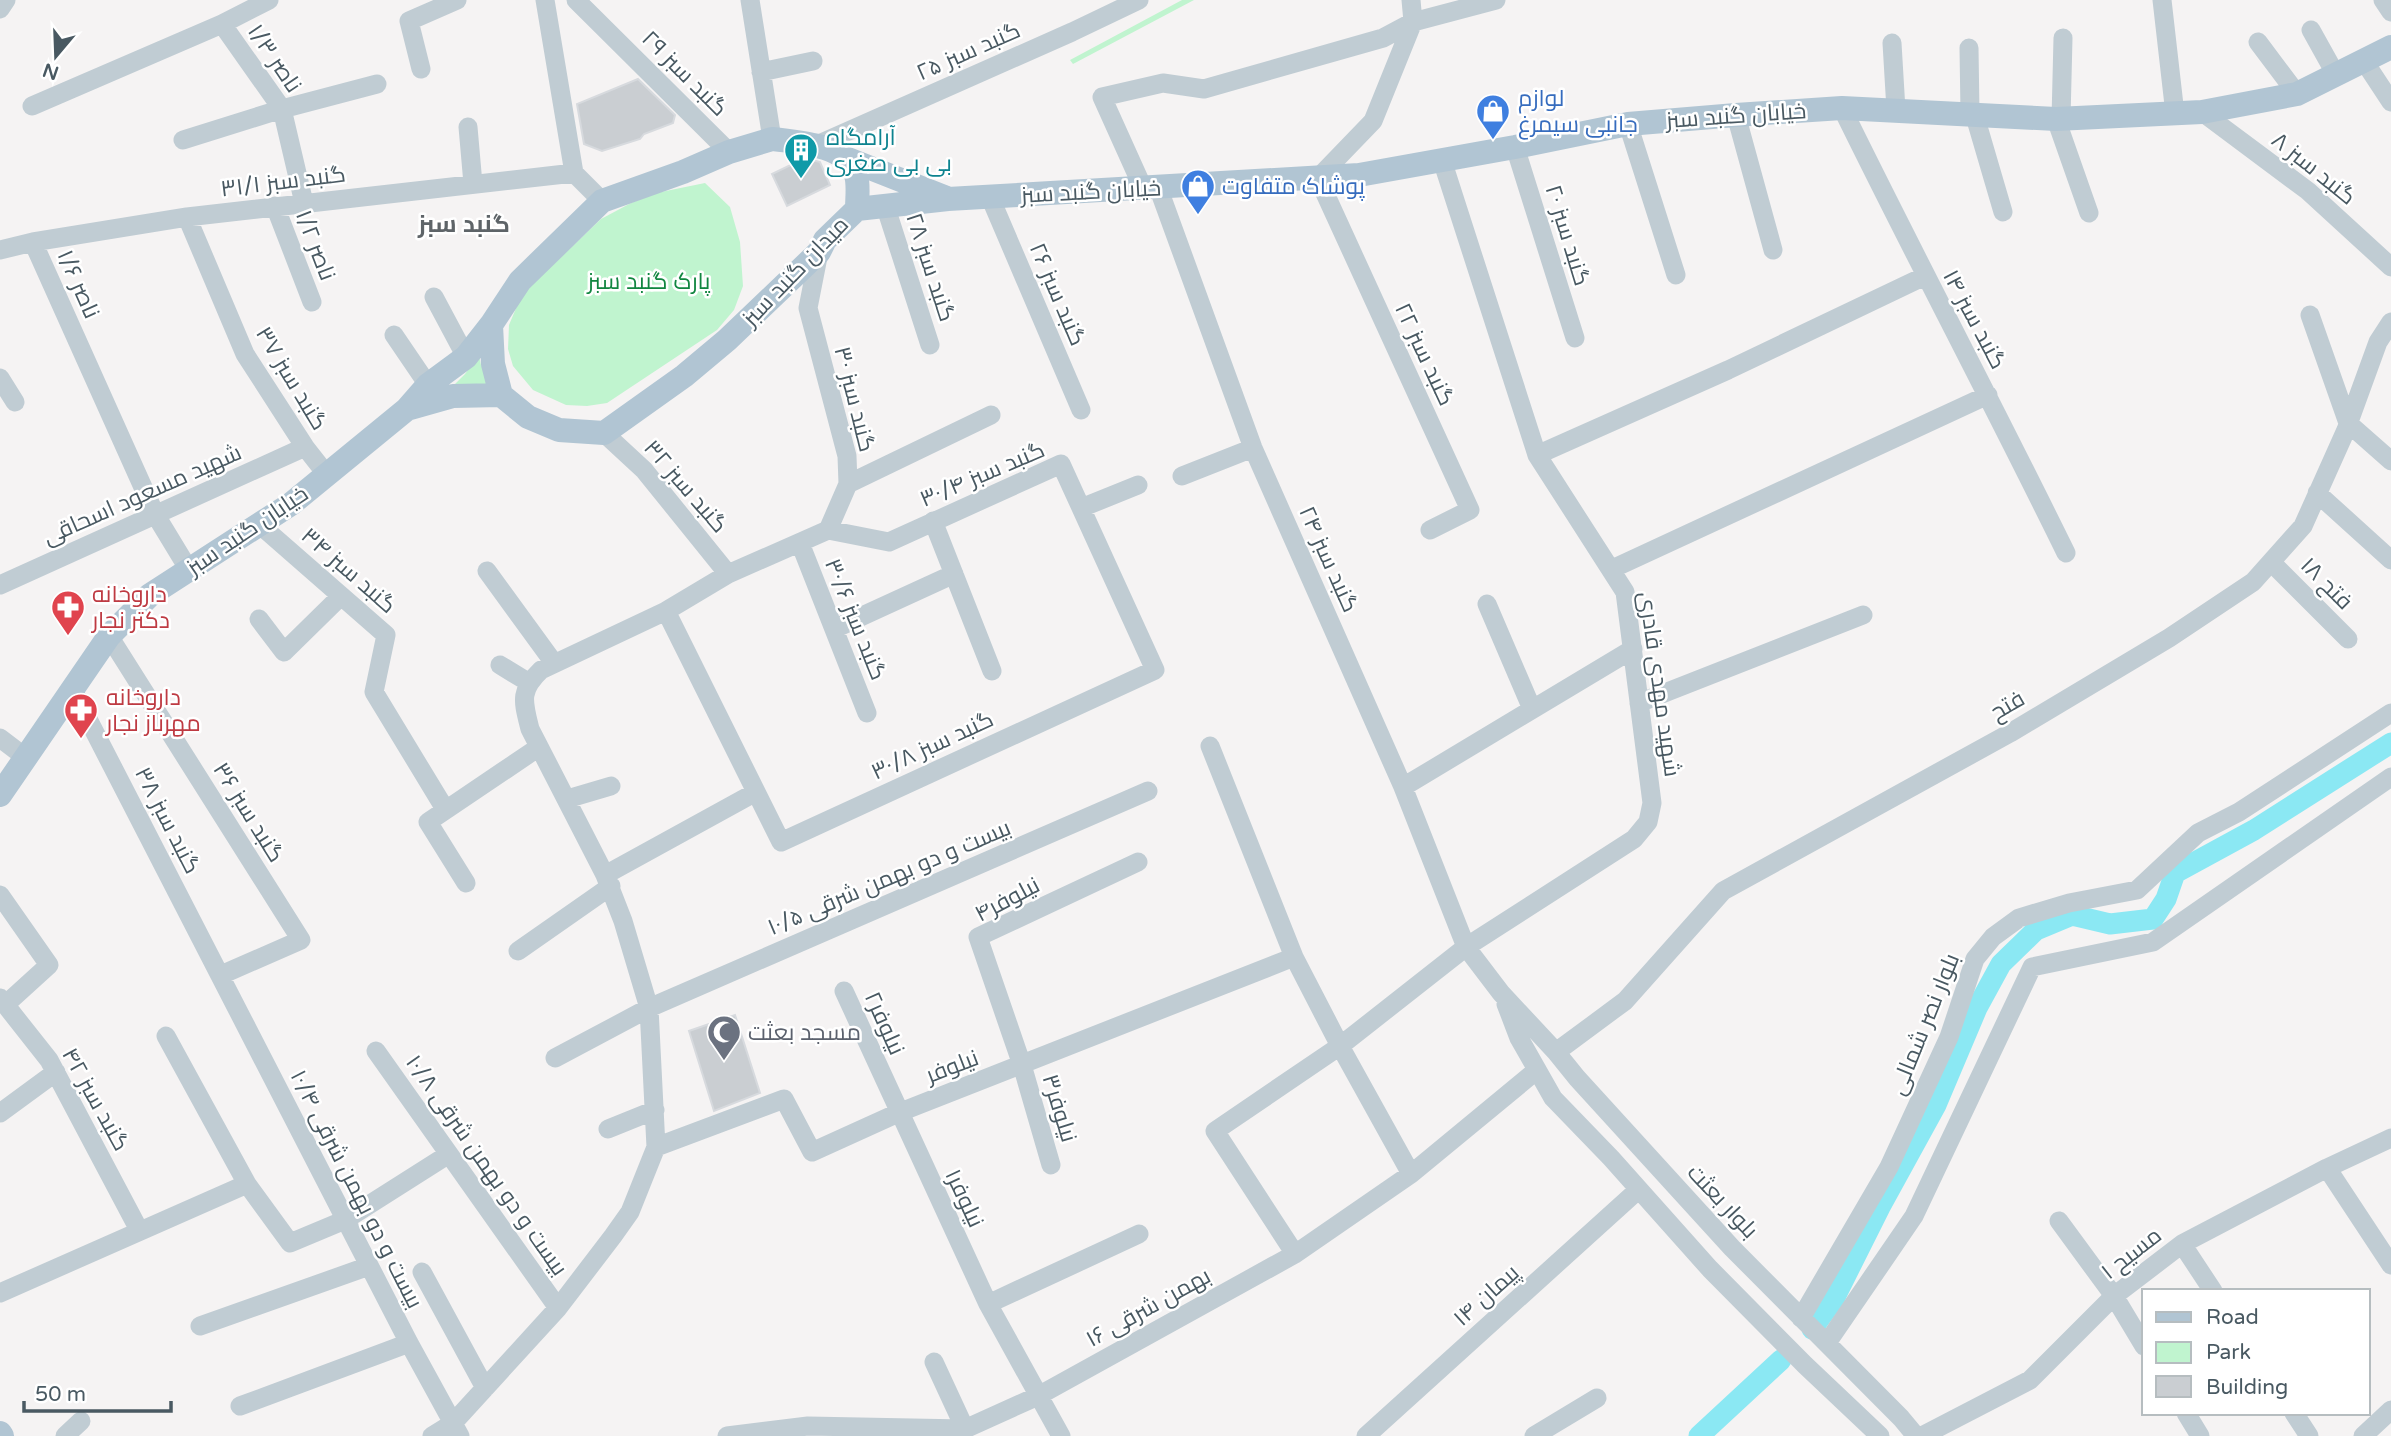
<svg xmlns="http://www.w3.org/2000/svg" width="2391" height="1436" font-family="'Varela Round',Cairo,sans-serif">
<rect width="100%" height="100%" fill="#f5f3f3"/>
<!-- green -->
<path fill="#c0f4cf" d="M1182 0H1194L1073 64 1070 60Z
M705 183 730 207 740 242 743 286 734 310 717 330 607 403 587 406 566 405 533 390 513 366 508 349 509 325 522 294 601 219 631 203 656 193Z
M479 355 481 365 496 388 479 384H455L465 374Z"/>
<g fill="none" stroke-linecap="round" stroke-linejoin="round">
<!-- canal -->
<path stroke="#8be8f3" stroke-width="21" d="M1812 1329 1834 1299 1880 1207 1936 1105 1977 1008 2001 964 2036 930 2072 915 2110 924 2153 919 2166 899 2175 873 2254 830 2391 743
M1699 1436 1781 1360"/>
</g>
<!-- building -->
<path fill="#caced2" stroke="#d7dade" stroke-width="2" d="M638 79 675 115 673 123 644 134 640 139 602 151 584 144 577 104Z
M805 158 820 162 830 185 787 206 772 174Z
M735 1015 760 1093 714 1111 689 1031Z"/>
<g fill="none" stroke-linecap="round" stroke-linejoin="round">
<!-- minor -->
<path stroke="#c0ccd3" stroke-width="19" d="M545 0 574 173
M576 0 729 152
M750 0 772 139
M1411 0 1413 22 1373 121 1318 178 1470 510 1430 530
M2162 0 2175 114
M2383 0 2391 12
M0 9 6 0
M222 24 282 109 304 203
M2311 30 2336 75
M2258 42 2297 94
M1892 43 1896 110
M1969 48 1970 113
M2364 61 2391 102
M421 69 409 21 457 0
M761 72 813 61
M32 106 222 24 269 0
M1842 108C1915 257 1993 404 2066 553
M2202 112 2308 191 2391 267
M1974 113 2003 212
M1736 115 1773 250
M2056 119 2089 213
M2061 119 2063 38
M1628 124 1676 275
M468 127 473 184
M183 140 282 109 377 84
M817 145 1072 32 1139 0
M1515 147 1575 338
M574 173 602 201
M1158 187 1253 448 1403 787 1466 947 1501 993 1556 1052 1577 1078 1732 1248 1901 1418 1916 1436
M1143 188 1102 97 1163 83 1204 89 1383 38 1413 22 1496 0
M990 197 1081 410
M885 205 930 345
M275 206 312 302
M187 217 245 354 305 447 327 475
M33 242 155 514 189 570
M0 250 33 242 187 217 574 173
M434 297 466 357
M2310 315 2348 423 2391 461
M394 335 428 385
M0 378 15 402
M604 433 644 470 728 574
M1537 455 1728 370 1925 276
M1182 476 1253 448
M848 484 991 415
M2317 493 2391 560
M1081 508 1138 485
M933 521 992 671
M260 525 386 635 374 692 445 809
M800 543 867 713
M2271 562 2348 639
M1612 569 1988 395
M487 571 554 663
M0 585 305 447
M1487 604 1532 709
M666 611 781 842 1155 670 1061 464 889 542 828 530
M259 619 284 652 341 596
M834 629 954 574
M109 636 301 940 221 975
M500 665 528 682
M72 688 409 1343 460 1436
M1639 703 1863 615
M0 738 25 757
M1210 746 1294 957 1340 1046 1411 1174
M1403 787 1633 649
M567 799 611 786
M605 875 756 792
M466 883 428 822 539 747
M0 895 49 965 5 1005
M518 951 611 886
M844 991 988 1304 1061 1436
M0 998 49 1060 139 1230
M1506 1004 1519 1038 1553 1098 1611 1158 1710 1269 1805 1365 1880 1436
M376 1051 558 1308
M1556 1052 1625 1001 1723 891 2010 733 2169 638 2253 582 2303 526 2346 430 2378 342 2391 322
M555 1058 649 1008 1148 791
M0 1113 56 1072
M608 1129 655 1110
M656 1147 784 1099 812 1152 898 1113 1294 957
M1051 1165 1022 1065 978 937 1138 862
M2327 1168 2391 1265
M247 1184 290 1243 345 1220 449 1154
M2059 1221 2114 1296 2144 1346
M2182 1244 2213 1291
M1295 1254 1215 1131 1340 1046 1466 947 1634 839 1648 822 1652 803 1625 592 1537 455 1442 160
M422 1272 485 1388
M0 1293 247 1184 166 1036
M988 1304 1139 1234
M1801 1318 1889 1167 1949 1037 1975 959 1993 937 2019 918 2069 903 2137 890 2198 833 2239 812 2391 713
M200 1326 369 1266
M1827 1343 1914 1216 2032 967 2153 942 2391 777
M934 1362 965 1429
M240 1406 409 1343
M2186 1413 2200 1436
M2294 1413 2309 1436
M65 1436 81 1421
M432 1436 453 1423 558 1308 613 1236 630 1212 656 1147 649 1008 623 921 605 875 530 729C523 701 519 691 541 670L666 611 728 574 828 530 848 484 847 456 808 308 819 252
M727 1436 808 1426 965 1429 1038 1396 1295 1254 1411 1174 1537 1070
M1366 1436 1638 1190
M1534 1436 1597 1398
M1922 1436 2030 1380 2114 1296 2182 1244 2327 1168 2391 1138
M2363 1436 2391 1410"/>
<!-- major -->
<path stroke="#b1c5d3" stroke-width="24" d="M772 139C797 142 849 145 856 175 859 185 857 198 857 209L825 240 819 252 727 340 684 376 604 433 559 430 528 417 501 395 493 364 491 325 520 281 602 201 683 172 729 152Z
M845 158 944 197
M857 209 948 199 1359 175 1515 147 1628 124 1736 115 1842 108 2056 119 2202 112 2297 94 2391 47
M491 325 466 357 428 385 407 409 453 396 501 395
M0 795 109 636 150 595 291 504 407 409
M0 1433 2 1436"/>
</g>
<!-- icons -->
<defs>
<g id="shop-pin" transform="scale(1.75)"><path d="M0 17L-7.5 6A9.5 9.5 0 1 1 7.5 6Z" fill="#3f7fe0" stroke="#fff"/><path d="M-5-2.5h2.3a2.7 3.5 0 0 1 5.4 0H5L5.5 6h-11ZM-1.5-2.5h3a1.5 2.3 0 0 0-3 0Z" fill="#fff"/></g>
<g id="building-pin" transform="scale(1.75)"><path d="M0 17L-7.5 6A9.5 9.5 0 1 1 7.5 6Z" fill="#0f9aa8" stroke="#fff"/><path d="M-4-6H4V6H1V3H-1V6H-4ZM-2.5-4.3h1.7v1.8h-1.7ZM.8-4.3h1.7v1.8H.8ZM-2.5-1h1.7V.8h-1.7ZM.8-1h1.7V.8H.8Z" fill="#fff"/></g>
<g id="pharmacy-pin" transform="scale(1.75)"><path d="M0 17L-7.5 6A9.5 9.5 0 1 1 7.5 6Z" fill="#e0444e" stroke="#fff"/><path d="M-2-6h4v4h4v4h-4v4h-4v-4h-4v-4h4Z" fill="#fff"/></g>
<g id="mosque-pin" transform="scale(1.75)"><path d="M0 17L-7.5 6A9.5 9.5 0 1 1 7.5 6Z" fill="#6b7280" stroke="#fff"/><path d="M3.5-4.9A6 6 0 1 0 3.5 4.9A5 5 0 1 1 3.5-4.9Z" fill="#fff"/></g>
</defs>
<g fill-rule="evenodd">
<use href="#shop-pin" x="1493" y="111"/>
<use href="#building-pin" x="801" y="150"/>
<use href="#shop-pin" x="1198" y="186"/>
<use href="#pharmacy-pin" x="68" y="607"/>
<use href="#pharmacy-pin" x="81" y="710"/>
<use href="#mosque-pin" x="724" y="1032"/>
</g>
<g text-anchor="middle" stroke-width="5" stroke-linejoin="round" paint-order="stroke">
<!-- street labels -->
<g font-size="23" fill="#495962" stroke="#fff">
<text transform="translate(968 51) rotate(-24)" y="8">گنبد سبز ۲۵</text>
<text transform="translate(275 58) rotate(56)" y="8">ناصر ۱/۳</text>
<text transform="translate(685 73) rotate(45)" y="8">گنبد سبز ۲۹</text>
<text transform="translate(1736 115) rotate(-4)" y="8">خیابان گنبد سبز</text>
<text transform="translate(2314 168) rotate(39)" y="8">گنبد سبز ۸</text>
<text transform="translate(283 181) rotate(-7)" y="8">گنبد سبز ۳۱/۱</text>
<text transform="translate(1091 191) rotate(-3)" y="8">خیابان گنبد سبز</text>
<text transform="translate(1568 235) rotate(73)" y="8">گنبد سبز ۲۰</text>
<text transform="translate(316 245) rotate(69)" y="8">ناصر ۱/۲</text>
<text transform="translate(931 267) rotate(72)" y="8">گنبد سبز ۲۸</text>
<text transform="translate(795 271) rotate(-46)" y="8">میدان گنبد سبز</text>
<text transform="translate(79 284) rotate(66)" y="8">ناصر ۱/۶</text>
<text transform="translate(1058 294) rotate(67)" y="8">گنبد سبز ۲۶</text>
<text transform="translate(1975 319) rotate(62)" y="8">گنبد سبز ۱۴</text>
<text transform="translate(1425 354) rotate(65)" y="8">گنبد سبز ۲۲</text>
<text transform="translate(292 378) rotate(59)" y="8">گنبد سبز ۳۷</text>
<text transform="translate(855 399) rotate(76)" y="8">گنبد سبز ۳۰</text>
<text transform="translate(982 474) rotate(-23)" y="8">گنبد سبز ۳۰/۴</text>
<text transform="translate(686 486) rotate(49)" y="8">گنبد سبز ۳۲</text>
<text transform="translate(142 494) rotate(-24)" y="8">شهید مسعود اسحاقی</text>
<text transform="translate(247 530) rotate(-34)" y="8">خیابان گنبد سبز</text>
<text transform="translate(1329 559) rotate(66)" y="8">گنبد سبز ۲۴</text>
<text transform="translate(349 570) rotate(41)" y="8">گنبد سبز ۳۴</text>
<text transform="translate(2327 583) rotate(45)" y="8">فتح ۱۸</text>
<text transform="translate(856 619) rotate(68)" y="8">گنبد سبز ۳۰/۶</text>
<text transform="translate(1660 684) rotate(82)" y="8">شهید مهدی قادری</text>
<text transform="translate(2007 705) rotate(-30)" y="8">فتح</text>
<text transform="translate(932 745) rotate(-25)" y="8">گنبد سبز ۳۰/۸</text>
<text transform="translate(249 812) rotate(58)" y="8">گنبد سبز ۳۶</text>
<text transform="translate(168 820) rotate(63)" y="8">گنبد سبز ۳۸</text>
<text transform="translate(889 877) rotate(-23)" y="8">بیست و دو بهمن شرقی ۱۰/۵</text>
<text transform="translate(1007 899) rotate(-28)" y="8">نیلوفر۴</text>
<text transform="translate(885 1023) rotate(66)" y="8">نیلوفر۲</text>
<text transform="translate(1924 1024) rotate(-68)" y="8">بلوار نصر شمالی</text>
<text transform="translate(952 1066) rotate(-21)" y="8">نیلوفر</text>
<text transform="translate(96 1099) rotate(61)" y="8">گنبد سبز ۴۲</text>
<text transform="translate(1060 1108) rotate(73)" y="8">نیلوفر۳</text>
<text transform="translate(487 1165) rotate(55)" y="8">بیست و دو بهمن شرقی ۱۰/۸</text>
<text transform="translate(357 1189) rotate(63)" y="8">بیست و دو بهمن شرقی ۱۰/۴</text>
<text transform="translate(965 1198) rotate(65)" y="8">نیلوفر۱</text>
<text transform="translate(1723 1201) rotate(47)" y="8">بلوار بعثت</text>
<text transform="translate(2131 1253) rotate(-38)" y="8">مسیح ۱</text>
<text transform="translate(1486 1295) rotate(-42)" y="8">پیمان ۱۴</text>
<text transform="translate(1148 1307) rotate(-29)" y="8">بهمن شرقی ۱۶</text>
</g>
<!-- shop labels -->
<g font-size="23" fill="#366cbe" stroke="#fff" text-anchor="start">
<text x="1518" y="106">لوازم<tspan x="1518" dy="26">جانبی سیمرغ</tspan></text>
<text x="1222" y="194">پوشاک متفاوت</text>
</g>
<!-- culture labels -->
<g font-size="23" fill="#0d838f" stroke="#fff" text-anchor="start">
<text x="826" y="145">آرامگاه<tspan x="826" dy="26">بی بی صغری</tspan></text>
</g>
<!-- park labels -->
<g font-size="23" fill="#118640" stroke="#fff">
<text x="649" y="289">پارک گنبد سبز</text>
</g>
<!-- health labels -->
<g font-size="23" fill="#be3a42" stroke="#fff" text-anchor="start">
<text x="92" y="602">داروخانه<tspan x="92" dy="26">دکتر نجار</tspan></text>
<text x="106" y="705">داروخانه<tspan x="106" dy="26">مهرناز نجار</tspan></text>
</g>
<!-- worship labels -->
<g font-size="23" fill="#5b616d" stroke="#fff" text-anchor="start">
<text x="748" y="1040">مسجد بعثت</text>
</g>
<!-- neighbourhood labels -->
<g font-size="24" font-weight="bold" fill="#5e6468" stroke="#fff">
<text x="464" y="232">گنبد سبز</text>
</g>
</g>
<!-- legend -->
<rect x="2142" y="1289" width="228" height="126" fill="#ffffff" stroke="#b6bdc0" stroke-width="2"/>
<rect x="2156" y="1312" width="35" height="10" fill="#b1c5d3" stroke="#b6bdc0" stroke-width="2"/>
<text x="2206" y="1324" font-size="21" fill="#495962">Road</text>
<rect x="2156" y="1342" width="35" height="21" fill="#c0f4cf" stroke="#b6bdc0" stroke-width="2"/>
<text x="2206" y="1359" font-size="21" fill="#495962">Park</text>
<rect x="2156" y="1376" width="35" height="21" fill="#caced2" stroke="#b6bdc0" stroke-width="2"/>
<text x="2206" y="1394" font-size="21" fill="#495962">Building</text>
<!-- north arrow -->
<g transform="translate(56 56) rotate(199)" stroke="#ffffff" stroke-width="5" paint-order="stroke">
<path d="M0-5L12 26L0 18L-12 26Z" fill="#495962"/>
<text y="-10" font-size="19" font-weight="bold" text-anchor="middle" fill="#495962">N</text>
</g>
<!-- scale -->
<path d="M24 1401v10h147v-10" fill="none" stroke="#495962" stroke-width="3.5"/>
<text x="35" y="1401" font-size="21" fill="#495962" stroke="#ffffff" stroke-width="5" paint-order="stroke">50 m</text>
</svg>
